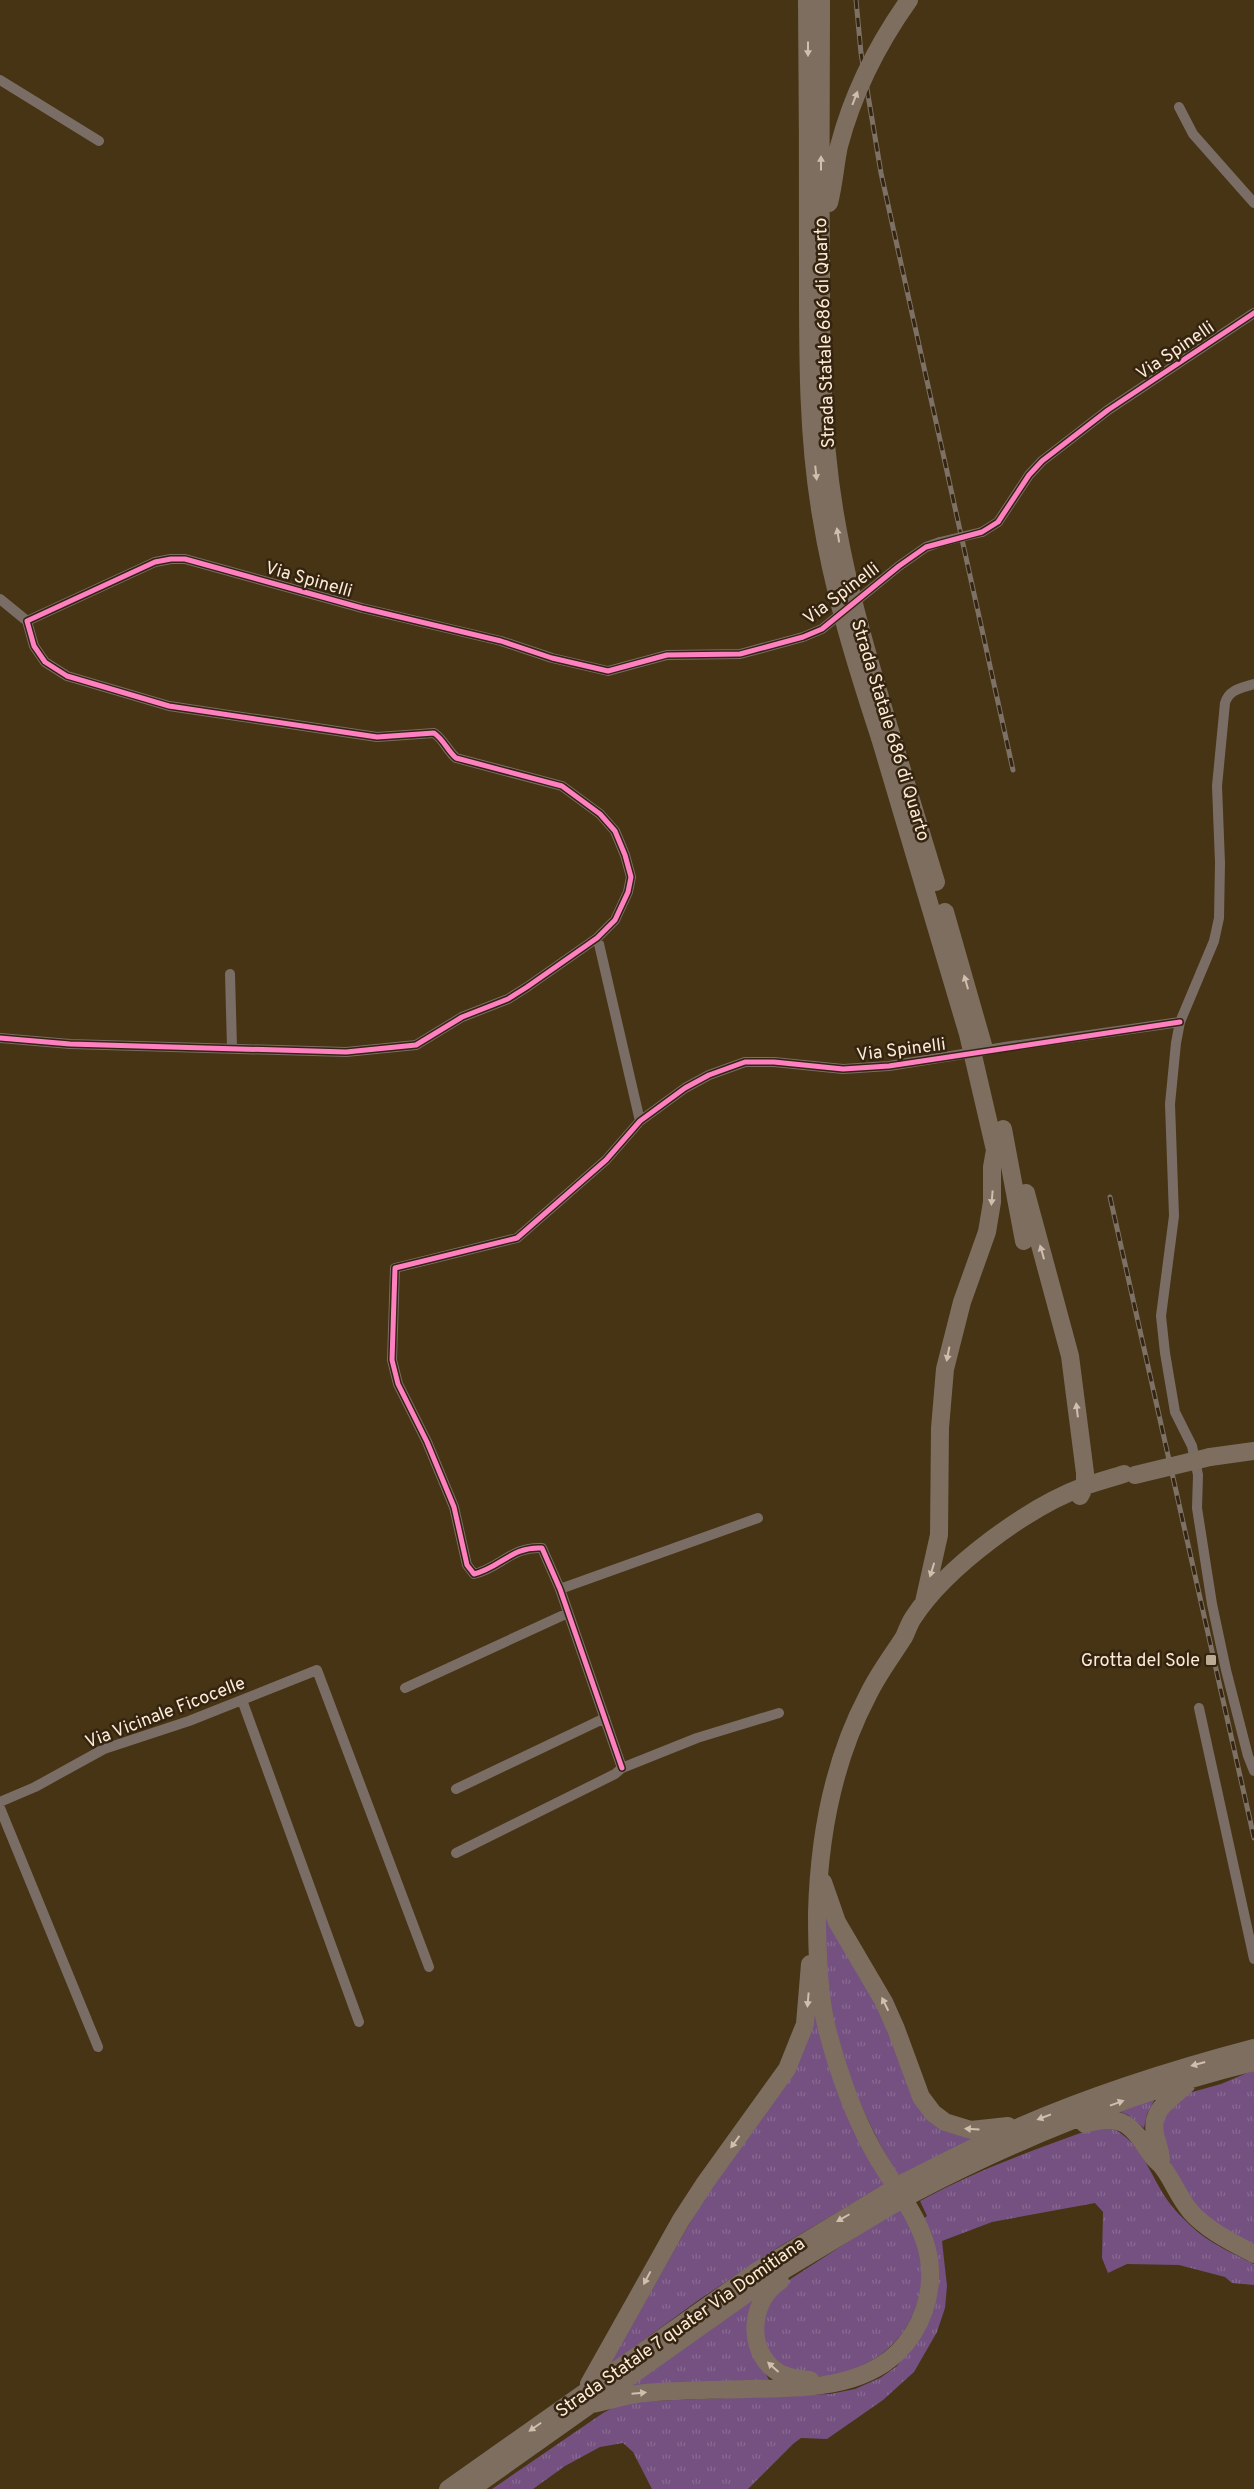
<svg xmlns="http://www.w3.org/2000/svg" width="1254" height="2489" font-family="Overpass,sans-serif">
<defs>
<pattern id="grass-tufts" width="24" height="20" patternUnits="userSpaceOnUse" patternTransform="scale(1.25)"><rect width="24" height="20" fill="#745180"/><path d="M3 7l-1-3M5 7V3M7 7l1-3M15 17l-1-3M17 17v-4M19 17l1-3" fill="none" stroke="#896a91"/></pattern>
</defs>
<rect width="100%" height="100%" fill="#463415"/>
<!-- grass -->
<path fill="url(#grass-tufts)" d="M825 1914 870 1986 913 2088 977 2137 898 2177C870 2127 845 2077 834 2021 826 1986 826 1950 825 1914Z
M814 2006 885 2184 777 2248 700 2299 608 2366Z
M1254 2070V2246C1238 2236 1219 2227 1204 2215 1177 2194 1166 2153 1160 2122L1185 2094 1221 2084Z
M1155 2099 1147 2114 1144 2128 1128 2115 1118 2111Z
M1106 2126C1140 2137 1149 2174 1168 2201 1174 2210 1183 2218 1191 2226 1208 2243 1233 2253 1254 2264V2285L1232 2283 1225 2277 1179 2265 1127 2264 1108 2273 1102 2258 1103 2212 1095 2203 992 2222 942 2241 947 2286 945 2308 937 2332 914 2372 883 2400 827 2439 801 2438 793 2444 748 2489H652L633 2452 623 2443 600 2447 565 2466 533 2489H492L603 2413 624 2402 830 2394 855 2389 880 2378 897 2366 926 2327 923 2219 927 2216 920 2201C975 2171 1033 2150 1092 2129Z
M900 2208C904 2217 910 2226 914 2235 935 2283 912 2342 865 2364 849 2372 829 2379 810 2376 798 2375 783 2366 772 2361L759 2328 775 2289Z
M754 2296 762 2366 770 2382 625 2388Z"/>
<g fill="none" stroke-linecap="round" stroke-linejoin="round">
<!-- minor -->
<path stroke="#7a6d65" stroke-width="10" d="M0 80 99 141
M1179 107 1193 134 1254 203
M982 532 998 522 1029 475 1042 461 1108 410 1254 313
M0 599 27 621
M1254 684C1242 688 1229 689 1225 703L1217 786 1220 863 1219 918 1214 941 1180 1022 1176 1043 1170 1104 1174 1216 1161 1316 1165 1353 1175 1412 1192 1446 1198 1475 1197 1508 1212 1604 1226 1670 1248 1756 1254 1771
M599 944 640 1121
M230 974 232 1048
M0 1038 70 1044 346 1052 416 1045 462 1017 508 999 527 987 597 938 615 920 628 892 631 877 625 855 615 831 600 814 562 786 456 758C447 750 444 740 434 733L377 737 169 706 67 676 45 662 34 646 27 621 155 562 171 559H185L362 608 501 641 552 658 608 671 667 655 740 654 803 637 822 629 899 566 926 547 940 542
M1005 1047 1180 1022
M560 1589 758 1518
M405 1688 568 1613
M242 1700 359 2022
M1199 1708 1254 1959
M622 1768 560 1589 542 1548C512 1546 500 1568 474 1574L467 1565 454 1507 427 1442 398 1384 392 1360 395 1268 517 1238 606 1160 640 1121 685 1088 709 1075 745 1062H774L843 1069 889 1066 951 1056
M456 1789 605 1718
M0 1802 35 1787 104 1749 189 1721 317 1670 429 1967
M0 1808 98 2047
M456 1853 615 1774 622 1768 697 1738 779 1713"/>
<!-- trunk -->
<path stroke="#7e6e5f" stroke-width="18" d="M891 734 936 882
M880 738 968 1034 995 1150 992 1167V1202L987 1232 962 1302 945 1369 940 1428 939 1535 924 1602
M945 912 983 1045
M1003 1129 1024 1241
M1026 1193 1070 1356 1085 1473V1486L1080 1496
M1210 1457 1254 1451
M823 1882 837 1922 884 2002 896 2029 921 2097 933 2113 945 2122 971 2130 1008 2126
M1085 2124C1123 2112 1132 2126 1152 2156 1154 2159 1157 2161 1160 2164 1171 2176 1178 2197 1191 2212 1208 2231 1232 2242 1254 2254
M1161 2161C1161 2151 1157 2143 1155 2134 1150 2108 1172 2099 1187 2084
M905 2182C943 2163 980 2143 1019 2127 1095 2094 1174 2069 1254 2048
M912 2194C1021 2137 1135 2091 1254 2062
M780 2281C753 2299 746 2341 770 2366 781 2377 796 2379 810 2380
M589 2384 681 2220 705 2183 787 2069 805 2024 810 1964
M591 2404C610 2401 626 2394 645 2393 679 2390 713 2390 747 2389 798 2388 858 2390 897 2353 922 2329 934 2293 929 2259 923 2219 892 2185 873 2150 852 2112 838 2071 827 2029 818 1992 817 1950 817 1913 819 1837 832 1763 868 1695 878 1674 892 1656 904 1637 907 1631 909 1624 913 1618 946 1567 1028 1507 1085 1486 1097 1482 1111 1478 1124 1474
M448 2489 757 2271 885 2194
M471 2489 759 2285 892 2205"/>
<!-- rail casing -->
<g stroke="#7d7165" stroke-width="5">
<path id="rail" d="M856 0 861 53 881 173 1013 770
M1110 1197 1254 1838"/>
</g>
<!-- rail -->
<use href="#rail" stroke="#342410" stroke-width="3" stroke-dasharray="9" stroke-linecap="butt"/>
<!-- minor-bridge -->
<path stroke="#7a6d65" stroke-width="10" d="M940 542 982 532
M951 1056 1005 1047"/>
<!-- trunk-bridge -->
<path stroke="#7e6e5f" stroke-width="18" d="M807 0C808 88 808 177 808 265 808 348 807 433 821 515 833 591 856 665 880 738
M821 0C821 90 820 179 821 269 821 331 821 393 827 454 836 550 863 642 891 734
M829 203C834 184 835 165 839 146 853 93 877 45 909 0
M1135 1475 1210 1457
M885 2194 905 2182
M892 2205 912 2194"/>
<!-- cycleway casing -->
<g stroke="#342410" stroke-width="8">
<path id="cycleway" d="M0 1038 70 1044 346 1052 416 1045 462 1017 508 999 527 987 597 938 615 920 628 892 631 877 625 855 615 831 600 814 562 786 456 758C447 750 444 740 434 733L377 737 169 706 67 676 45 662 34 646 27 621 155 562 171 559H185L362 608 501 641 552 658 608 671 667 655 740 654 803 637 822 629 899 566 926 547 982 532 998 522 1029 475 1042 461 1108 410 1254 313
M622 1768 560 1589 542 1548C512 1546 500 1568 474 1574L467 1565 454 1507 427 1442 398 1384 392 1360 395 1268 517 1238 606 1160 640 1121 685 1088 709 1075 745 1062H774L843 1069 889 1066 1180 1022"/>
</g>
<!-- cycleway -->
<use href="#cycleway" stroke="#ff80c0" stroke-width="5"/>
</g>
<!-- one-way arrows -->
<defs><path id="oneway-solid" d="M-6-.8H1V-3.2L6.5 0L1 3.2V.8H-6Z" transform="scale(1.25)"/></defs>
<g fill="#d0bfad">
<use href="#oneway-solid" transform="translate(808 49) rotate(90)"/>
<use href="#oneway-solid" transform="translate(855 98) rotate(-69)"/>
<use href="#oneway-solid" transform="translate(821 163) rotate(-90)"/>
<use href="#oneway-solid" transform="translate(816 473) rotate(84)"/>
<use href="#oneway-solid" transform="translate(838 535) rotate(-99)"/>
<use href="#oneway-solid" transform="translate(966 982) rotate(-106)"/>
<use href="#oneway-solid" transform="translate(992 1198) rotate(95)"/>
<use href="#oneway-solid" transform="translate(1042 1252) rotate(-106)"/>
<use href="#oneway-solid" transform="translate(948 1354) rotate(101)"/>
<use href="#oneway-solid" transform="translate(1077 1410) rotate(-97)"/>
<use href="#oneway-solid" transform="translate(932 1570) rotate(107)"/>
<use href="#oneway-solid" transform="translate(808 2000) rotate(95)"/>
<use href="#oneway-solid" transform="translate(885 2004) rotate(-116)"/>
<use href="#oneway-solid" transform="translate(1198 2064) rotate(165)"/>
<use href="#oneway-solid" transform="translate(1117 2103) rotate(-20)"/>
<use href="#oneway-solid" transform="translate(1044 2117) rotate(159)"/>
<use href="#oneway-solid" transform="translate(972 2129) rotate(-176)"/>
<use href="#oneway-solid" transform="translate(735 2142) rotate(126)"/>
<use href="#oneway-solid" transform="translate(843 2218) rotate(150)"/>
<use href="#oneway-solid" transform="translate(647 2278) rotate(118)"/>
<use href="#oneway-solid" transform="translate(773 2367) rotate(-138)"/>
<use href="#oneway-solid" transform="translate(639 2393) rotate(-5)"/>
<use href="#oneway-solid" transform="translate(535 2427) rotate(145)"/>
</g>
<!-- markers -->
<rect fill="#bcab93" stroke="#342410" stroke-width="2" x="1205" y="1654" width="12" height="12" rx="2.5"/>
<g text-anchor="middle" stroke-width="5" stroke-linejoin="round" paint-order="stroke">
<!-- street labels -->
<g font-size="18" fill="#fcebd7" stroke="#342410">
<text transform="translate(824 333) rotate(-92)" y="6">Strada Statale 686 di Quarto</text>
<text transform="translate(1175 350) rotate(-34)" y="6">Via Spinelli</text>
<text transform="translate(309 579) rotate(16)" y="6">Via Spinelli</text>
<text transform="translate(841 593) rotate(-37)" y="6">Via Spinelli</text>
<text transform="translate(891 730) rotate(73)" y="6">Strada Statale 686 di Quarto</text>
<text transform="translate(901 1049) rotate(-7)" y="6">Via Spinelli</text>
<text transform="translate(165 1712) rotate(-21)" y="6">Via Vicinale Ficocelle</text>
<text transform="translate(680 2327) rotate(-35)" y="6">Strada Statale 7 quater Via Domitiana</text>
</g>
<!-- poi labels -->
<g font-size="18" fill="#fcebd7" stroke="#342410" text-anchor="end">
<text x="1200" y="1666">Grotta del Sole</text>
</g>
</g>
</svg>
